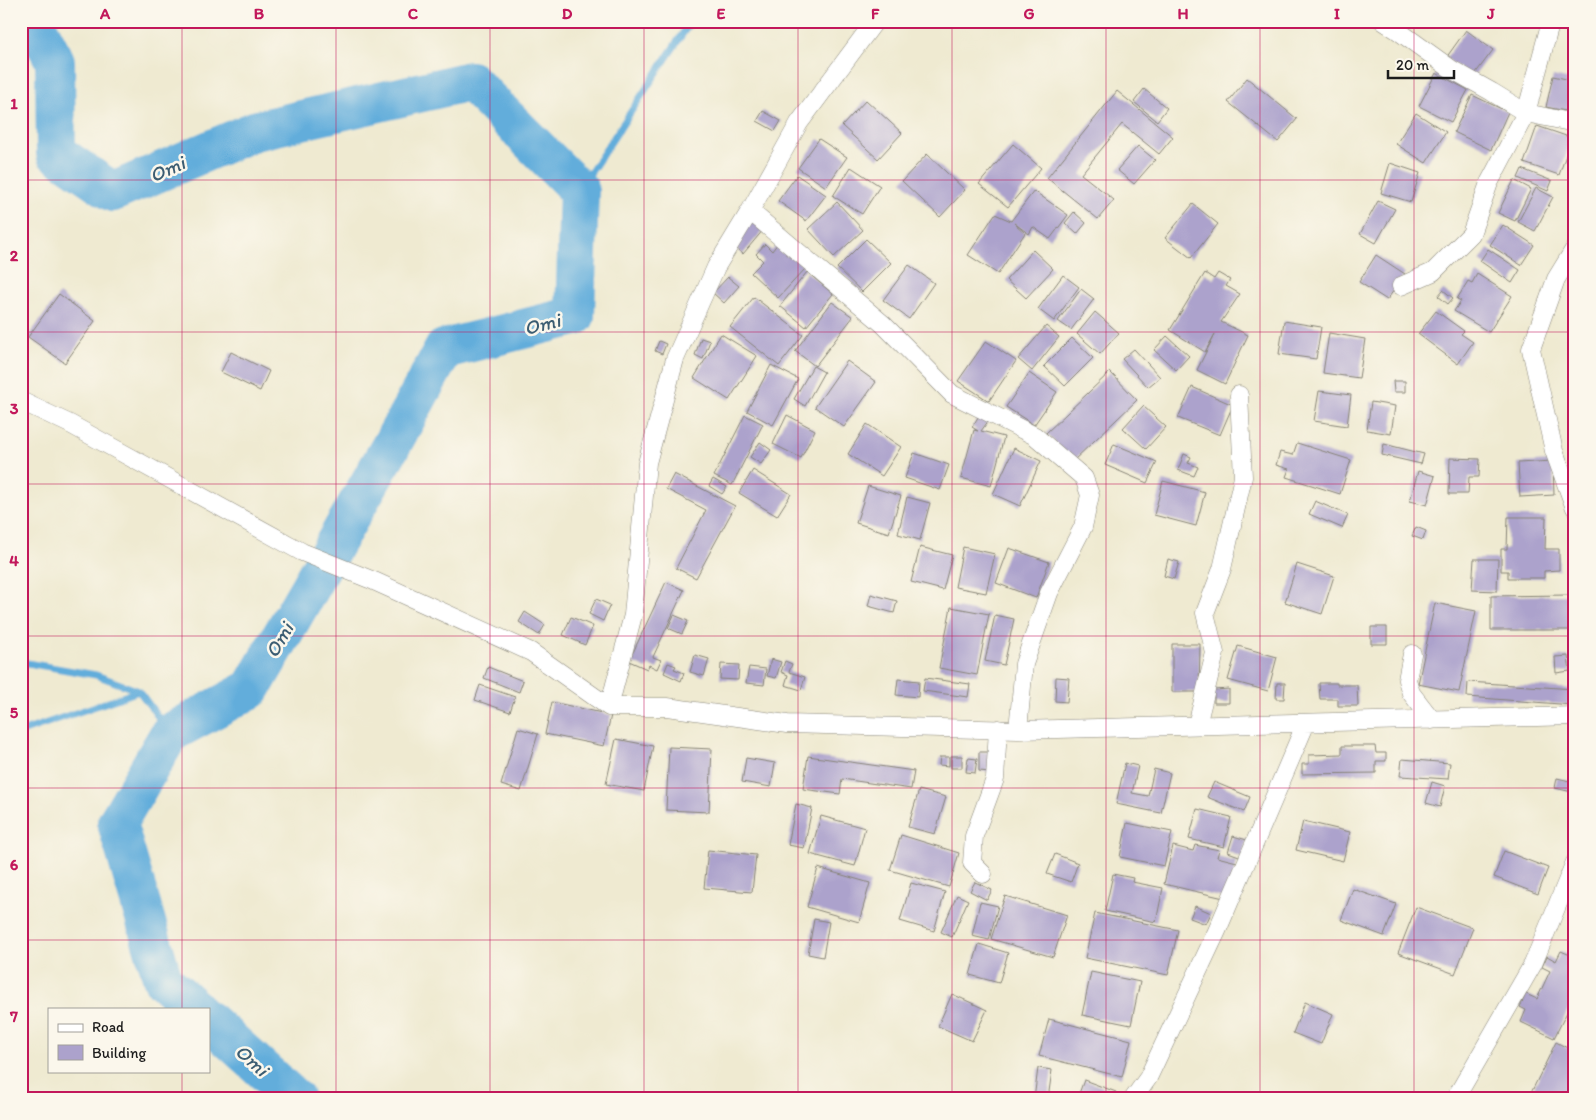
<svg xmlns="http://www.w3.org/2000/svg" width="1596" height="1120" font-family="Itim,sans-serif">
<rect width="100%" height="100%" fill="#fbf7ec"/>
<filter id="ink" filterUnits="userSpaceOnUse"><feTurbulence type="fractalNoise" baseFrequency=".02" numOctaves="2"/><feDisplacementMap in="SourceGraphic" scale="10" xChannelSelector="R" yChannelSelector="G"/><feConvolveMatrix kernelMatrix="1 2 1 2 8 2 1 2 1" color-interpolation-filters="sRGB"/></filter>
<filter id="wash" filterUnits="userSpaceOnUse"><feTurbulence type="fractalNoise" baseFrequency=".0096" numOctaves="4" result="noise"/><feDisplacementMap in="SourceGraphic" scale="20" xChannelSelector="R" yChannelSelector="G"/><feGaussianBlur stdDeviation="1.12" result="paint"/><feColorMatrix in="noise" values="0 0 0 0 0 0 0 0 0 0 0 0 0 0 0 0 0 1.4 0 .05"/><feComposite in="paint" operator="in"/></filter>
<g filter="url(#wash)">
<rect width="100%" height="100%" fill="#efead1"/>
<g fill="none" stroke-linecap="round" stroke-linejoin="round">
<!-- stream -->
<path stroke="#62addb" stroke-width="7" d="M579 190 691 21
M21 662 96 675 139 691 170 733
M21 732 139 691"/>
<!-- river -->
<path stroke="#62addb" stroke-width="40" d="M34 21 55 61 56 153 113 192 254 131 470 81 579 190 575 316 444 349 392 444 251 689 170 733 117 823 163 980 195 1009
M209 1021 295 1099"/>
</g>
<g id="blocks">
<!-- building -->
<path fill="#aca2cc" d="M1466 30 1493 50 1472 78 1446 58Z
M1436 73 1468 90 1451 122 1419 106Z
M1553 76 1575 81V113L1546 107Z
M1247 78 1297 119 1278 142 1228 102Z
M1144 89 1167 108 1157 121 1134 102Z
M1117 91 1173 137 1159 154 1122 124 1081 174 1114 200 1098 219 1047 178Z
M1472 95 1508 112 1491 150 1454 132Z
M866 100 902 133 878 159 842 126Z
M763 111 781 121 775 131 757 121Z
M1416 113 1446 132 1426 163 1396 144Z
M1537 126 1572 138 1559 175 1524 163Z
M819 139 847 157 826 187 798 168Z
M1013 144 1041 168 1008 207 979 184Z
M1138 146 1155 160 1134 184 1117 170Z
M927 154 965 190 940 217 902 181Z
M1390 163 1420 173 1411 202 1381 193Z
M851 167 880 186 862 214 833 196Z
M1522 169 1552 181 1548 191 1518 178Z
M797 175 826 195 806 221 778 201Z
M1514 180 1531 189 1515 221 1498 213Z
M1536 188 1553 197 1535 231 1518 222Z
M1034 191 1068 215 1050 239 1033 227 1029 234 1014 223 1025 233 998 274 968 255 995 214 1011 221Z
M1378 201 1395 209 1376 243 1360 234Z
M837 202 863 230 834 257 808 229Z
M1193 204 1218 224 1191 258 1165 238Z
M1074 212 1086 223 1077 234 1065 223Z
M753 219 764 229 743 254 732 245Z
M1503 225 1534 245 1521 265 1490 245Z
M866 239 891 263 862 292 837 268Z
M778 243 806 268 778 298 751 273 763 261 756 254 765 244 772 251Z
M1488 249 1520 270 1512 283 1480 261Z
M1033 250 1053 269 1026 298 1006 280Z
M1376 255 1405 274 1387 300 1359 282Z
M909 265 934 283 909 319 883 300Z
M807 272 833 294 806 327 780 306Z
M1205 273 1214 279 1218 273 1230 280 1226 286 1240 294 1221 322 1248 335 1225 384 1197 370 1215 334 1205 352 1170 330Z
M1477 274 1512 296 1489 332 1454 311 1461 301 1457 299 1468 281 1472 283Z
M1063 275 1079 287 1054 321 1038 309Z
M728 277 739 286 724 303 713 293Z
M1081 289 1094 299 1071 330 1058 321Z
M1443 290 1453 298 1448 304 1438 296Z
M59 294 95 321 65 363 28 337Z
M754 297 803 335 779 366 730 327Z
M832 302 853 317 815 366 795 351Z
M1436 311 1464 331 1461 334 1473 342 1458 364 1418 334Z
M1095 312 1119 333 1100 354 1077 334Z
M1284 321 1321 327 1316 359 1279 354Z
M1046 326 1059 337 1032 371 1018 359Z
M1329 333 1365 339 1359 378 1323 373Z
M721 334 757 356 729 400 694 378Z
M1167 336 1189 356 1176 370 1154 350Z
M701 338 710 341 703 359 695 355Z
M1072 338 1093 358 1065 386 1044 366Z
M659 341 666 344 662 354 655 351Z
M986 341 1016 361 989 401 958 381Z
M1134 349 1160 377 1148 387 1122 359Z
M231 352 269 371 260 391 221 372Z
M847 361 876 382 844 427 815 407Z
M771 365 798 379 773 425 747 411Z
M813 366 824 372 805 406 794 399Z
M1110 372 1137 400 1073 461 1046 433Z
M1029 373 1057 392 1034 425 1006 407Z
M1393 381H1405V392H1394Z
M1192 387 1233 405 1220 435 1178 418Z
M1319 391 1351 395 1347 426 1314 421Z
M1371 402 1395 406 1391 434 1367 430Z
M1143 406 1166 427 1146 449 1123 428Z
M980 414 989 420 981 431 1004 437 991 486 961 478 974 430 978 431 972 427Z
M745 415 763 424 732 485 714 476Z
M787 415 815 430 801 458 773 444Z
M867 424 901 447 882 476 848 454Z
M760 442 771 450 761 464 750 457Z
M1297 443 1351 460 1340 494 1286 477 1289 469 1276 465 1280 452 1293 455Z
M1114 444 1157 462 1147 483 1105 465Z
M1384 444 1424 454 1421 464 1382 455Z
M1014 448 1041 461 1020 506 993 494Z
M914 453 949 465 940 490 905 478Z
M1184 454 1191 457 1188 463 1198 467 1194 476 1178 470Z
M1450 458 1480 459 1479 477H1469L1468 494H1449Z
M1553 461 1554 495 1520 497 1518 463Z
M753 470 791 494 777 516 739 493Z
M1418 471 1435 476 1427 505 1410 501Z
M674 474 735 506 696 578 676 568 706 510 666 489Z
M713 479 727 487 722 494 709 486Z
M1163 481 1205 492 1196 526 1154 515Z
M868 486 901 496 889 533 856 523Z
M907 497 930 503 920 540 898 534Z
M1315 501 1348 515 1342 528 1309 514Z
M1508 517H1546L1545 549H1559V570L1544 571V578H1508V571H1501V549H1507Z
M1416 527 1426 531 1423 540 1412 536Z
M920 547 952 555 943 590 911 582Z
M963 547 995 554 986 593 955 587Z
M1009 548 1049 562 1036 598 996 583Z
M1168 559 1179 562 1174 579 1164 576Z
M1474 559H1498L1497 591 1472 590Z
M1297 564 1334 576 1322 614 1285 602Z
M666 582 684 590 653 657 661 660 657 669 649 665 647 669 629 661Z
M871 594 897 601 894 613 868 606Z
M1570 595V630H1491V596Z
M596 599 610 605 603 621 589 614Z
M1435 603 1476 611 1459 692 1418 684Z
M951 607 989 614 977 675 939 668Z
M525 612 545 625 539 635 519 622Z
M674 615 688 621 682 634 668 628Z
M995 615 1014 619 1004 665 985 661Z
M571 617 593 626 585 645 563 635Z
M1371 627H1387V644H1371Z
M1172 644H1200L1199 692H1172Z
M1238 646 1277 657 1268 691 1228 680Z
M695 655 709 659 704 676 690 672Z
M1568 656 1570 671 1556 673 1555 657Z
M771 659 781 662 776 678 767 676Z
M785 661 792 664 789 672 805 677 801 690 785 685 788 675 781 672Z
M668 663 676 666 674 669 684 673 681 681 664 673Z
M721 664 739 665 738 680 720 679Z
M488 667 523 681 519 692 484 678Z
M749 667 766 669 764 685 746 683Z
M1056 677 1069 678 1067 702 1055 701Z
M925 678 970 684 968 697 923 691Z
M898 679 919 681 918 697 896 695Z
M1468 682 1574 689 1573 705 1467 697Z
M1277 683H1285L1284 699H1276Z
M1319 683H1337V685H1357L1358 706H1338V699H1320Z
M480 685 515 697 510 712 475 700Z
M1229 689V703H1214V690Z
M552 702 611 715 604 746 545 734Z
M518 728 538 734 521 791 501 785Z
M616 739 653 746 644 791 606 784Z
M1342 746H1375L1376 753H1386V761H1376V773L1302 774V764H1309V755L1342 754Z
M669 747 712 749 709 812 666 810Z
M979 752H990V772L979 771Z
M808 756 914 771 911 789 842 779 840 794 803 789Z
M951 756H962V768H951Z
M940 757H949V766L939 765Z
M746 758 775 763 771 787 742 782Z
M968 758 977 759 975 773 966 772Z
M1402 759 1450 763 1448 779 1400 776Z
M1125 763 1138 766 1132 793 1148 796 1154 769 1170 773 1161 813 1116 804Z
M1557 778 1574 782 1572 792 1555 788Z
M1214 782 1250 797 1244 812 1207 797Z
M1432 782 1445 786 1440 807 1426 803Z
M919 790 946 797 935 834 908 827Z
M796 804 812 808 804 848 788 845Z
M1197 809 1231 817 1224 847 1189 839Z
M821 816 865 828 855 866 810 854Z
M1303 821 1350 832 1343 861 1296 850Z
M1127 823 1172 832 1164 866 1120 857Z
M901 835 959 853 949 887 890 870Z
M1233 836 1247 840 1242 857 1228 852Z
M1195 845 1219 850 1217 857 1237 862 1228 899 1164 884 1173 846 1193 851Z
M708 850 756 855 752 892 704 888Z
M1504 851 1548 868 1538 894 1494 877Z
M1055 854 1078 863 1071 882 1047 874Z
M818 868 870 883 859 922 807 907Z
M1113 874 1133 878 1132 882 1163 888 1156 922 1105 911Z
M975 882 992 890 987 900 970 891Z
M911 883 945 892 934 931 900 921Z
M1353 889 1396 904 1384 936 1341 920Z
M957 895 968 900 952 937 941 932Z
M1005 896 1067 915 1053 957 991 939Z
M980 902 998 906 989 940 972 936Z
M1195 906 1211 913 1206 924 1190 918Z
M1416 907 1473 928 1455 974 1398 953Z
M1095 913 1178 930 1168 975 1085 958Z
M814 919 829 922 823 957 808 954Z
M979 944 1008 953 999 983 970 975Z
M1561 951 1575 957V996L1554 1038 1521 1022 1526 1010 1520 1007 1526 994 1537 999 1550 971 1542 967 1547 956 1556 961Z
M1091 972 1140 982 1131 1025 1082 1015Z
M952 994 987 1010 972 1041 938 1026Z
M1305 1002 1333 1014 1321 1044 1293 1033Z
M1049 1019 1131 1040 1122 1077 1039 1056Z
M1556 1042 1575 1052V1090L1570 1099H1528Z
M1038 1068 1052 1070 1048 1099H1034Z
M1084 1080 1116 1092 1113 1099H1077Z"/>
</g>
</g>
<g filter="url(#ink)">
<use href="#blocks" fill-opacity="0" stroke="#868376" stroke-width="1"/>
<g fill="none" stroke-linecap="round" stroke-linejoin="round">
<!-- minor casing -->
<g stroke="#868376" stroke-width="19">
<path id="minor" d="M1383 21 1397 30 1451 69 1492 92 1526 113 1575 123
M750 211 883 324 952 394 1035 436 1084 478 1090 495 1083 527 1049 593 1024 664 1018 730
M1575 248 1556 279 1531 349 1554 451 1575 508
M1401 286 1433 272 1471 234 1489 183 1526 113 1551 21
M21 401 70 424 302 552 374 581 531 652 609 707H667L787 724 1018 730 1575 716
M1412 654 1407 680 1411 693 1432 720
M609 707 633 615 647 463 675 359 716 267 750 211 799 123 875 21
M1197 725 1215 653 1205 613 1222 569 1243 477 1239 395
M983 874 972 863 974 836 995 779 998 729
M1133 1099 1148 1078 1217 931 1306 723
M1455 1099 1533 964 1575 862"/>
</g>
<!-- minor -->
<use href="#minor" stroke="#fff" stroke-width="18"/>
</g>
</g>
<!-- grid -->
<path fill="none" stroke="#c2185b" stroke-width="1" stroke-opacity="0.55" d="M182 21V1009M336 21V1099M490 21V1099M644 21V1099M798 21V1099M952 21V1099M1106 21V1099M1260 21V1099M1414 21V1099M21 180H1575M21 332H1575M21 484H1575M21 636H1575M21 788H1575M21 940H1575M182 1071V1099"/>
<g text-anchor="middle" stroke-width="5" stroke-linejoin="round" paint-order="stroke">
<!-- water labels -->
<g font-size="20" font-style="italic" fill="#3c5d72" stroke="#fbf7ec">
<text transform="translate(167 169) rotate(-24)" y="7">Omi</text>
<text transform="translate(542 324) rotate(-14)" y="7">Omi</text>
<text transform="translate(279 640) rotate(-60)" y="7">Omi</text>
<text transform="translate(252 1060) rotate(42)" y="7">Omi</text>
</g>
</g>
<!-- margin -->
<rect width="1596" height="1120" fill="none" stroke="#fbf7ec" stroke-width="55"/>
<!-- legend -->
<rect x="48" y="1008" width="162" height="65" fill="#fbf7ec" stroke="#a29f99"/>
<rect x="58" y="1024" width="25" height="8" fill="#ffffff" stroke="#a29f99"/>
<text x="92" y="1032" font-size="15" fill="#1c1c1c">Road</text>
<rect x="58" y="1045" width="25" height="15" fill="#aca2cc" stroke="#a29f99"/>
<text x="92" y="1058" font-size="15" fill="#1c1c1c">Building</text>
<!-- scale -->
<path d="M1388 70v8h66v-8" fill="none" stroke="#1c1c1c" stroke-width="2.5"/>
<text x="1396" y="70" font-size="15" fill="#1c1c1c" stroke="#fbf7ec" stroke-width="4" paint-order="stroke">20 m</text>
<rect x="28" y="28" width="1540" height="1064" fill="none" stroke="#c2185b" stroke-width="2"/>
<g font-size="16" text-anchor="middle" font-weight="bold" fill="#c2185b">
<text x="105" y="19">A</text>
<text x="259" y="19">B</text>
<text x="413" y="19">C</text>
<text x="567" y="19">D</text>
<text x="721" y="19">E</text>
<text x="875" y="19">F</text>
<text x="1029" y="19">G</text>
<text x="1183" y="19">H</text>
<text x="1337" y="19">I</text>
<text x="1491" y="19">J</text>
<text x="14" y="109">1</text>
<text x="14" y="261">2</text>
<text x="14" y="414">3</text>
<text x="14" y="566">4</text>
<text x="14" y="718">5</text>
<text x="14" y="870">6</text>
<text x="14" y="1022">7</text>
</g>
</svg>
